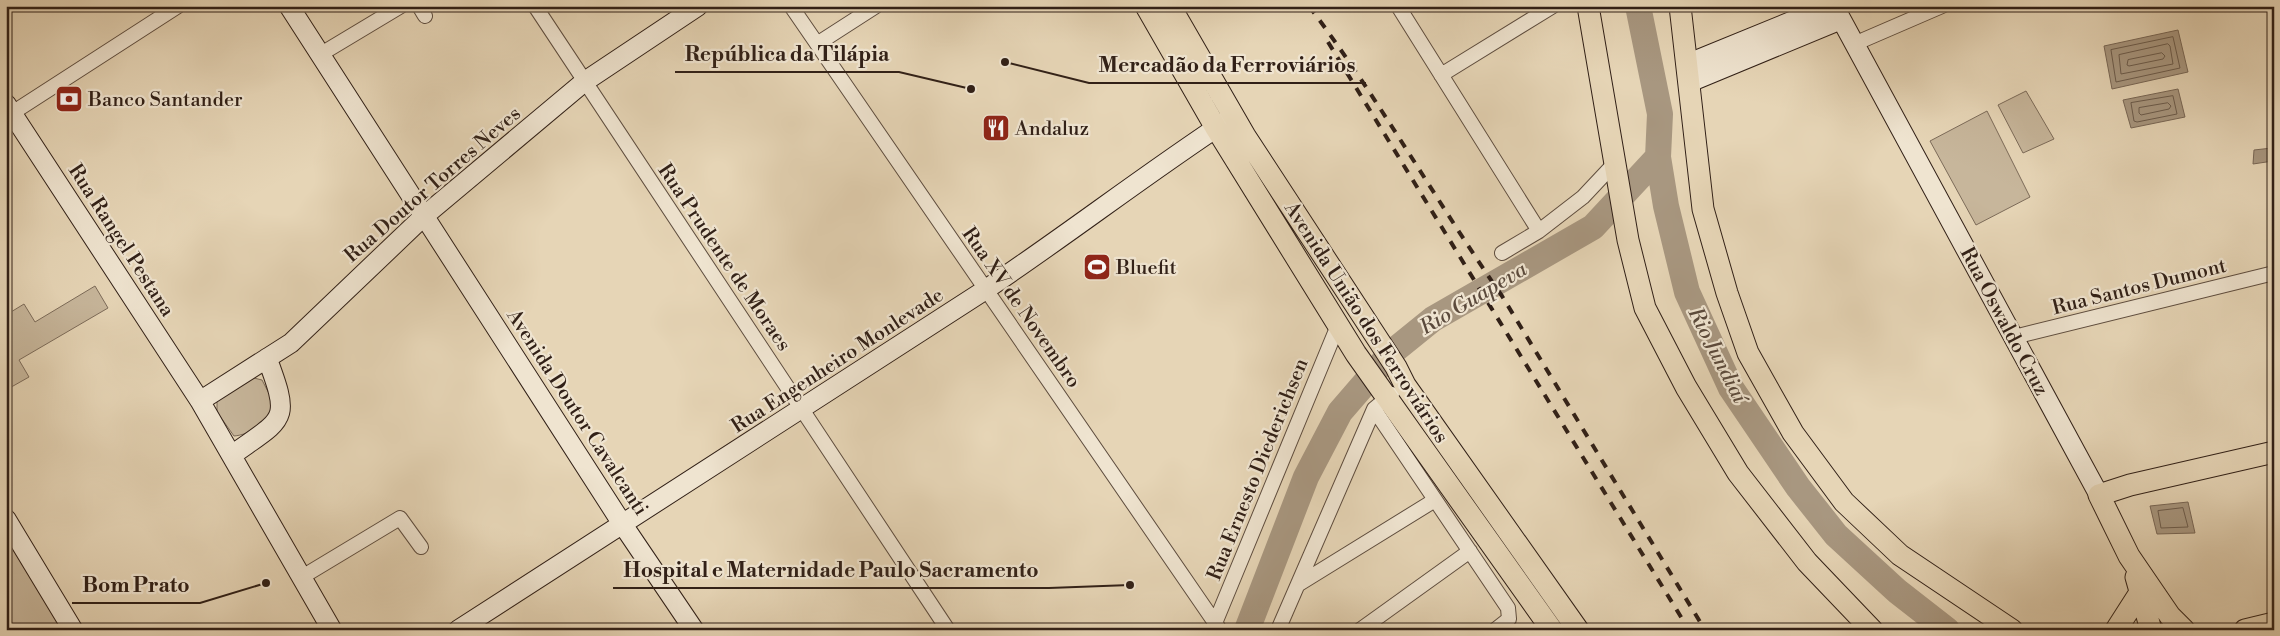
<svg xmlns="http://www.w3.org/2000/svg" width="2280" height="636" font-family="'Libre Bodoni',serif">
<rect width="100%" height="100%" fill="#e6d5b6"/>
<filter id="stains"><feTurbulence type="fractalNoise" baseFrequency=".004" numOctaves="4"/><feColorMatrix values="0 0 0 0 .2 0 0 0 0 .09 0 0 0 0 .02 0 0 0 .5 -.17"/></filter>
<radialGradient id="worn" r=".72"><stop offset=".6" stop-color="#630" stop-opacity="0"/><stop offset="1" stop-color="#630" stop-opacity=".3"/></radialGradient>
<!-- green -->
<path fill="#c7b69b" stroke="#7c6b59" d="M2026 91 2054 139 2023 153 1998 105Z
M1987 111 2030 197 1976 225 1930 141Z
M95 286 108 308 19 360 29 377 6 390V315L24 304 35 322Z
M254 378 262 380 276 407C271 422 249 435 234 436L217 412V401Z
M6 532 64 630H6Z"/>
<!-- water -->
<path fill="#a89780" stroke="#786756" d="M2178 30 2188 72 2112 89 2104 46Z
M2178 89 2185 117 2131 128 2123 100Z
M2272 148 2273 161 2253 164 2254 150Z
M2188 502 2195 533 2157 534 2150 506Z"/>
<g fill="none" stroke-linecap="round" stroke-linejoin="round">
<!-- shore -->
<path stroke="#6c5c4c" stroke-width="1" d="M2173 37 2180 68 2116 82 2111 50Z
M2168 44 2170 46 2173 64 2121 74 2119 55Z
M2162 53 2165 56 2163 59 2129 66 2127 65 2128 60Z
M2173 96 2177 114 2137 122 2134 121 2131 103Z
M2168 103 2171 106 2169 109 2141 115 2139 113V108Z
M2183 508 2188 527 2161 528 2158 511Z"/>
<!-- river -->
<path stroke="#a89780" stroke-width="26" d="M1638 6 1660 114 1658 157 1666 206 1687 292 1731 388 1798 487 1836 535 1897 591 1947 630
M1247 630 1306 477 1340 412 1391 353 1433 319 1593 227 1658 157"/>
<!-- street casing -->
<g stroke="#5e4d3f" stroke-width="16">
<path id="street" d="M419 6 425 16
M535 6 948 630
M791 6 1220 630
M1398 6 1539 231
M817 44 876 6
M1854 44 1942 6
M321 54 401 6
M1441 75 1553 6
M6 117 178 6
M1502 253 1539 231 1583 197 1614 164
M2014 337 2274 273
M1374 409 1508 608 1509 619 1495 630
M302 577 400 518 421 547
M1299 584 1435 500
M1213 628 1339 323
M1278 630 1374 409 1392 394
M1360 630 1470 551"/>
</g>
<!-- secondary casing -->
<g stroke="#312017" stroke-width="21">
<path id="secondary" d="M289 6 623 525 694 630
M1834 6 2099 495
M1687 64 1829 6
M1689 86 1695 80 1840 20
M6 104 200 401 332 630
M200 401 291 343 423 217 584 82 698 6
M232 455C285 417 291 422 267 358
M6 519 73 630
M458 630 985 290C1067 235 1146 174 1228 120"/>
</g>
<!-- primary casing -->
<g stroke="#312017" stroke-width="23">
<path id="primary" d="M1146 6 1216 128 1356 354 1552 630
M1170 6 1245 136 1396 367 1405 385 1578 630
M1588 6 1628 240 1645 308 1686 387 1738 473 1807 562 1872 630
M1680 6 1703 209 1727 293 1748 353 1793 433 1844 502 1900 555 2012 630
M2136 577 2151 630
M2116 630 2141 591
M2184 630 2170 616 2129 556 2099 495 2130 485 2274 452
M2245 630 2274 623"/>
</g>
<!-- street -->
<use href="#street" stroke="#efe4d0" stroke-width="14"/>
<!-- secondary -->
<use href="#secondary" stroke="#efe4d0" stroke-width="19"/>
<!-- primary -->
<use href="#primary" stroke="#e6d5b6" stroke-width="21"/>
<!-- rail -->
<path stroke="#312017" stroke-width="4" stroke-dasharray="9 9" stroke-linecap="butt" d="M1309 6C1379 99 1436 201 1502 296L1705 630
M1328 42 1689 630"/>
</g>
<!-- icons -->
<defs>
<g id="bank-square" transform="scale(1.4375)"><rect x="-9" y="-9" width="18" height="18" rx="4" fill="#8f2418" stroke="#efe4d0"/><path d="M-6-4H6V4H-6ZM0-2.3a2.3 2.3 0 1 0 0 4.6a2.3 2.3 0 1 0 0-4.6Z" fill="#fff"/></g>
<g id="restaurant-square" transform="scale(1.4375)"><rect x="-9" y="-9" width="18" height="18" rx="4" fill="#8f2418" stroke="#efe4d0"/><path d="M-5-6h1v4h1v-4h1v4h1v-4h1v5L-1.5 .5V6h-2V.5L-5-1ZM5-6V6H3V1.5H1.5Q1.5-4 5-6Z" fill="#fff"/></g>
<g id="stadium-square" transform="scale(1.4375)"><rect x="-9" y="-9" width="18" height="18" rx="4" fill="#8f2418" stroke="#efe4d0"/><path d="M0-5a6.5 5 0 1 0 0 10a6.5 5 0 1 0 0-10ZM-3.5-1.8h7v3.6h-7Z" fill="#fff"/></g>
</defs>
<g fill-rule="evenodd">
<use href="#bank-square" x="69" y="99"/>
<use href="#restaurant-square" x="996" y="128"/>
<use href="#stadium-square" x="1097" y="267"/>
</g>
<g text-anchor="middle" stroke-width="4.5" stroke-linejoin="round" paint-order="stroke">
<!-- poi labels -->
<g font-size="20" fill="#312017" stroke="#efe4d0" text-anchor="start">
<text x="88" y="106">Banco Santander</text>
<text x="1015" y="135">Andaluz</text>
<text x="1116" y="274">Bluefit</text>
</g>
<!-- street labels -->
<g font-size="20" fill="#312017" stroke="#efe4d0">
<text transform="translate(432 184) rotate(-41)" y="7">Rua Doutor Torres Neves</text>
<text transform="translate(122 240) rotate(57)" y="7">Rua Rangel Pestana</text>
<text transform="translate(725 257) rotate(56)" y="7">Rua Prudente de Moraes</text>
<text transform="translate(2139 286) rotate(-14)" y="7">Rua Santos Dumont</text>
<text transform="translate(1022 307) rotate(55)" y="7">Rua XV de Novembro</text>
<text transform="translate(2005 321) rotate(62)" y="7">Rua Oswaldo Cruz</text>
<text transform="translate(1367 322) rotate(57)" y="7">Avenida União dos Ferroviários</text>
<text transform="translate(837 360) rotate(-33)" y="7">Rua Engenheiro Monlevade</text>
<text transform="translate(578 412) rotate(57)" y="7">Avenida Doutor Cavalcanti</text>
<text transform="translate(1257 469) rotate(-68)" y="7">Rua Ernesto Diederichsen</text>
</g>
<!-- water labels -->
<g font-size="21" font-style="italic" fill="#5b4a3c" stroke="#efe4d0">
<text transform="translate(1473 298) rotate(-31)" y="7">Rio Guapeva</text>
<text transform="translate(1718 355) rotate(63)" y="7">Rio Jundiaí</text>
</g>
</g>
<!-- callouts -->
<path fill="none" stroke="#312017" stroke-width="2" d="M971 89L899 72H675M1005 62L1089 83H1366M1130 585L1049 588H613M266 583L200 603H72"/>
<g fill="#312017" stroke="#efe4d0" stroke-width="2">
<circle cx="971" cy="89" r="5"/>
<circle cx="1005" cy="62" r="5"/>
<circle cx="1130" cy="585" r="5"/>
<circle cx="266" cy="583" r="5"/>
</g>
<g font-size="21" text-anchor="middle" font-weight="bold" fill="#312017" stroke="#efe4d0" stroke-width="4.5" stroke-linejoin="round" paint-order="stroke">
<text x="787" y="61">República da Tilápia</text>
<text x="1227" y="72">Mercadão da Ferroviários</text>
<text x="831" y="577">Hospital e Maternidade Paulo Sacramento</text>
<text x="136" y="592">Bom Prato</text>
</g>
<!-- margin -->
<rect width="2280" height="636" fill="none" stroke="#e6d5b6" stroke-width="25"/>
<rect x="8" y="8" width="2265" height="621" fill="none" stroke="#312017" stroke-width="2.5"/>
<rect x="12" y="12" width="2255" height="611" fill="none" stroke="#312017"/>
<rect width="100%" height="100%" filter="url(#stains)"/>
<rect width="100%" height="100%" fill="url(#worn)"/>
</svg>
